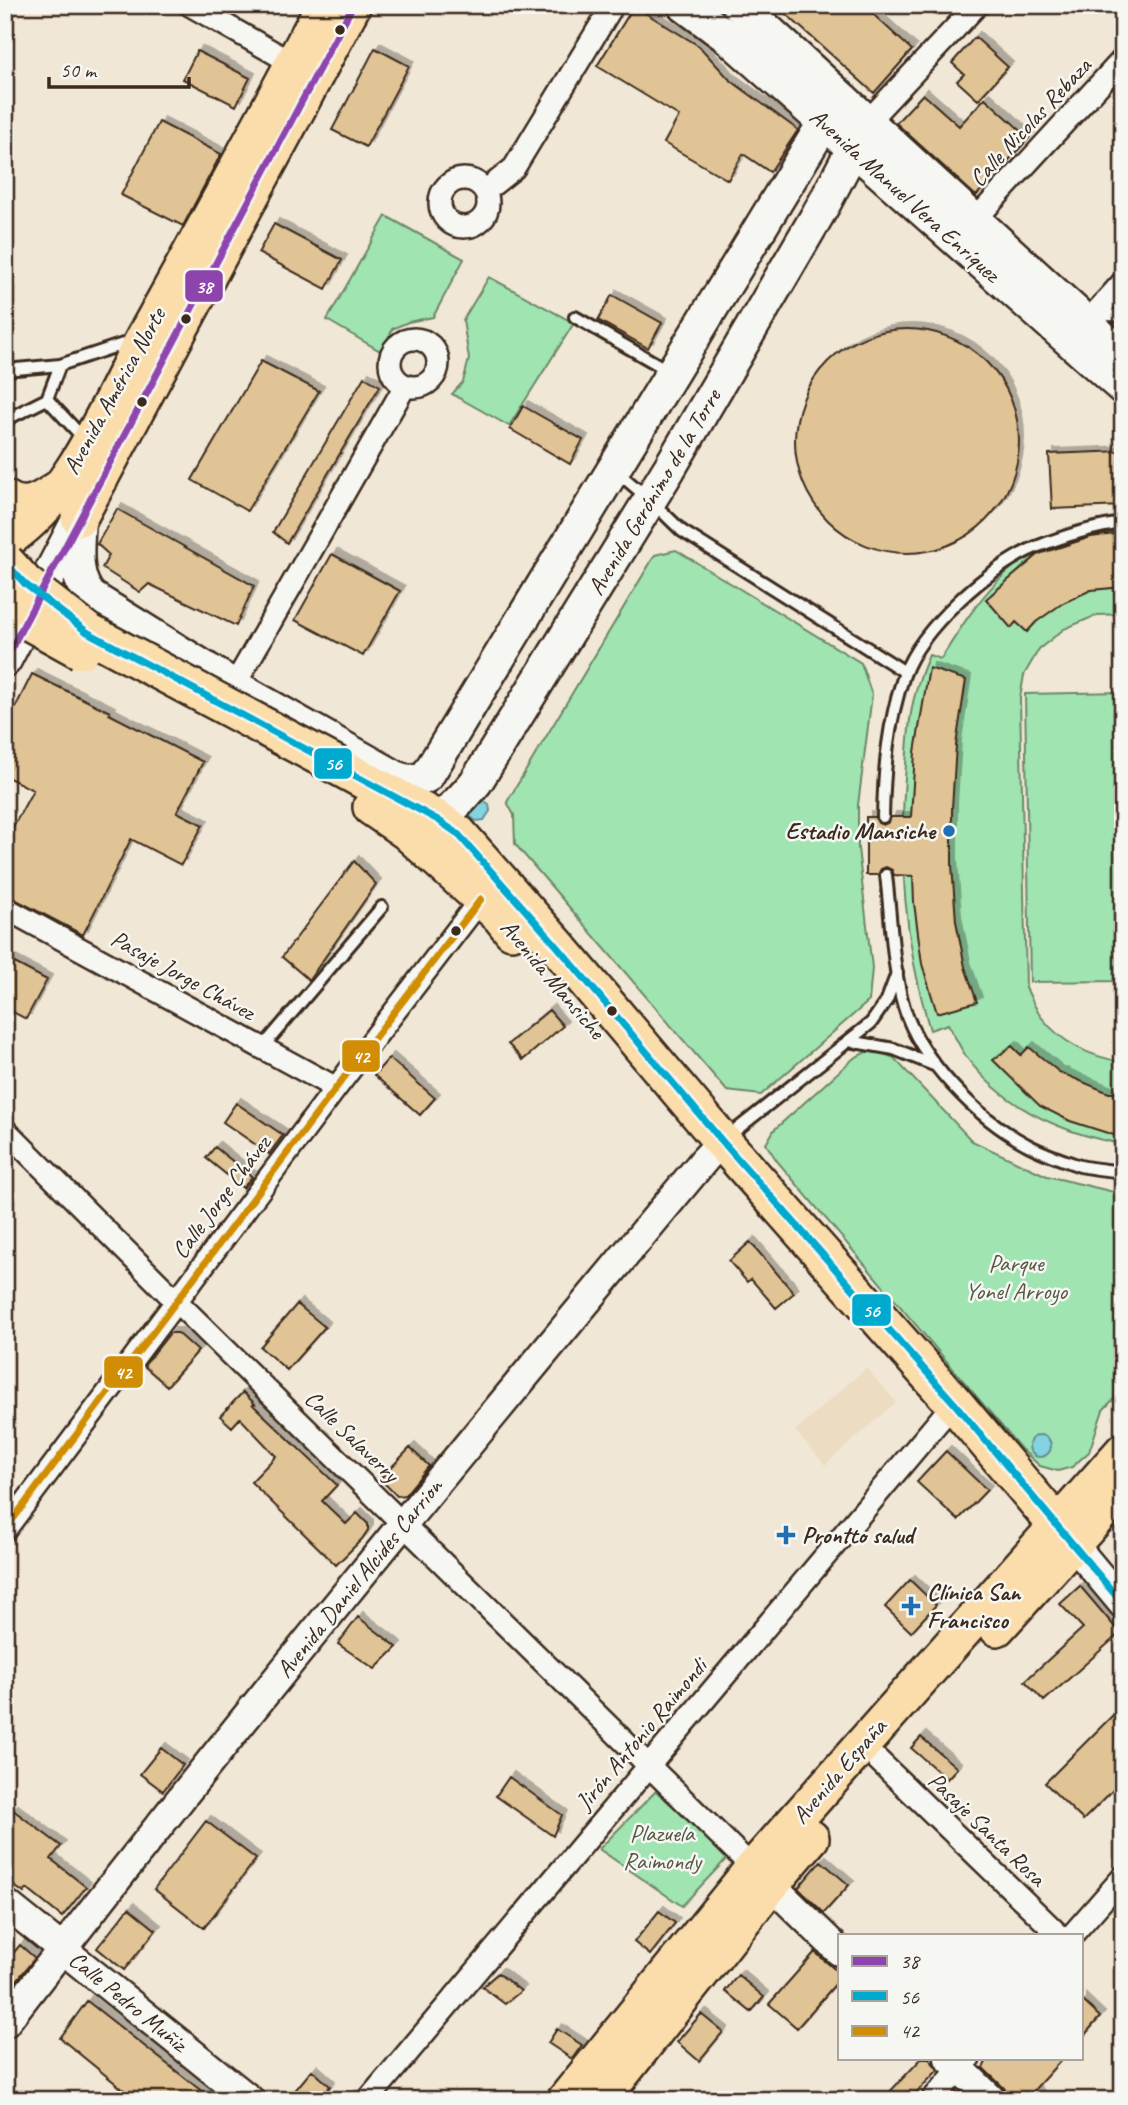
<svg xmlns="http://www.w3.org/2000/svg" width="1128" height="2105" font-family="Caveat,sans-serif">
<defs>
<filter id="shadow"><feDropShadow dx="5" dy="-5" stdDeviation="0" flood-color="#0004"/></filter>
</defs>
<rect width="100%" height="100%" fill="#f0e7d6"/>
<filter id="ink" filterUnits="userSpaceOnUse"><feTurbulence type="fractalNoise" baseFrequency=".0143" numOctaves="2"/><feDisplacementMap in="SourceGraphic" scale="14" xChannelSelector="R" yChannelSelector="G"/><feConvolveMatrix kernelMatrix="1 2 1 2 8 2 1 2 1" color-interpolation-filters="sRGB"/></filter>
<g filter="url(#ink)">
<!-- built -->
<path fill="#ecdcc2" d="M866 1368 896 1402 825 1465 795 1431Z"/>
<!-- green -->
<path fill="#9fe4b1" stroke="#6d8768" stroke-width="2" d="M386 216 464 259 433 317 408 322 392 329 389 339 382 352 327 320Z
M489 277 574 323 509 426 452 394 463 382 469 359 463 320Z
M1123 530V614L1097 615 1064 629 1039 649 1024 675 1020 698 1026 988C1031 997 1035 1009 1042 1018 1062 1043 1091 1057 1123 1062V1143H1116C1057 1131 1004 1107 967 1058 960 1047 954 1035 948 1024L930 1030C904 942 898 857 906 765 908 740 909 714 916 691 919 679 924 667 929 655L941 659C979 598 1009 551 1084 533 1097 531 1110 531 1123 530Z
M676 550 861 663 872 695 858 805V848L872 968 869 1001 761 1095 727 1091 515 844 514 815 507 802 655 555Z
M1123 692V981L1030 982 1025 694Z
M866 1052H880L894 1058 972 1141 1047 1176 1114 1192 1123 1193V1389L1103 1410 1089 1452 1072 1467 1058 1471 1040 1466 1021 1449 777 1161 766 1144 774 1130 854 1058Z
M656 1791 729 1856 682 1906 599 1849Z"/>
<!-- water -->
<path fill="#83d3e0" stroke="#668f92" stroke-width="2" d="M480 798 489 804 490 811 484 820 476 821 467 814Z
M1029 1446a11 11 0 1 1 22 0a11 11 0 1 1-22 0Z"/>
<!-- building -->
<path fill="#e1c495" stroke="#3b2a1e" stroke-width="2" filter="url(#shadow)" d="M776 5H863L912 50 874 93Z
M634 6 699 46 730 80 798 130 770 172 743 154 728 180 664 143 679 116 597 66Z
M975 37 1008 67 978 100 957 81 964 74 952 63Z
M375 48 409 66 366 147 332 130Z
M197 51 250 78 236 106 183 79Z
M923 94 959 126 985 98 1029 138 976 196 896 123Z
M159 122 221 154 183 226 121 195Z
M274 224 342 260 326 289 258 253Z
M612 295 662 323 648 348 598 320Z
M795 441a112 112 0 1 1 224 0a112 112 0 1 1-224 0Z
M261 361 319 391 247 511 192 480Z
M364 377 380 386 287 543 273 532Z
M523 406 583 440 570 464 510 429Z
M1123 451V506L1052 509 1049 454Z
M117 509 254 586 236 626 149 584 140 592 102 568 109 555 97 544Z
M1123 533V587L1091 590 1063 603 1036 622 1027 632 1016 622 1011 628 986 599 1039 554 1091 537Z
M332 554 400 591 363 656 295 620Z
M929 668 966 680 956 745 952 808V865L956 921 965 967 977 1002 937 1013 922 964 914 903 913 876 894 875 892 870 886 867 881 869 878 875H866V817H875L878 823 883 825 889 822 891 817H911L915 752Z
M32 674 110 712 109 714 203 762 177 812 203 825 181 865 131 839 83 935 5 894V842L33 790 5 776V728Z
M354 861 376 884 309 980 282 957Z
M5 958 47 980 26 1019 5 1008Z
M549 1010 563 1026 523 1060 508 1044Z
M1012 1046 1021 1055 1029 1047 1059 1072 1109 1093H1123V1138L1070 1121 1040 1106 993 1060Z
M389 1058 435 1098 420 1115 374 1075Z
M236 1103 283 1135 269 1154 223 1122Z
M215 1147 252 1177 243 1188 206 1158Z
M750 1242 794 1293 776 1308 751 1279 747 1282 729 1261Z
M297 1304 325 1327 287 1370 260 1347Z
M170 1333H178L198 1351 167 1386 144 1366Z
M243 1392 255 1404 253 1405 337 1485 322 1501 346 1524 357 1513 368 1524V1530L362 1539 336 1565 251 1482 276 1456 240 1418 232 1427 220 1416Z
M410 1448 429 1466 405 1495 397 1496 380 1479Z
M946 1451 987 1490 958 1520 917 1482Z
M910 1580 936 1605 911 1632 885 1607Z
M1080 1586 1120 1633 1044 1701 1025 1681 1083 1628 1060 1604Z
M358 1617 397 1647 375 1669 338 1644Z
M1123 1705V1780L1083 1820 1045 1783Z
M921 1737 957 1768 947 1779 911 1748Z
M161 1748 183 1765 163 1791 140 1774Z
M509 1777 562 1815 553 1836 496 1796Z
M13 1810 61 1846 51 1859 86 1887 62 1917 27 1889 24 1893 5 1879V1820Z
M206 1821 256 1859 204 1928 154 1889Z
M821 1861 849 1885 824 1913 798 1888Z
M129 1908 156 1930 124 1970 97 1948Z
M659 1911 675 1923 650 1955 634 1942Z
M20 1945 35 1958 5 1995V1963Z
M815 1952 839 1973V1980L797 2028 769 2004Z
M498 1973 521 1991 505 2004 482 1987Z
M738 1975 764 1997 751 2012 725 1991Z
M1081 1999 1100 2017 1081 2039Z
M87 2001 213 2100H136L60 2038Z
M701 2014 723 2032 699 2061 677 2042Z
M557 2029 582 2045 572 2059 548 2043Z
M922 2058H929L938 2070 909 2100H882Z
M988 2058H1063L1034 2090 1043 2100H1012L1004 2088 983 2068Z
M312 2070 330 2086 319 2100H287Z"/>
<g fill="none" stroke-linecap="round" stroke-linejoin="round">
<!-- service casing -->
<g stroke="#3b2a1e" stroke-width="16">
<path id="service" d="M1094 314 1123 316
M575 317 669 371
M5 370 60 365
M5 420 47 399
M86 441 47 399 60 365 132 341
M615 470 650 500 682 531 905 672
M883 817C884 769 888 722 904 675 921 628 990 566 1036 547 1064 536 1092 527 1123 523
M886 875C891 916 892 968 904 1007 920 1060 977 1118 1026 1144 1042 1153 1063 1160 1080 1166 1094 1169 1109 1170 1123 1172
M849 1041 894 1049 934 1065
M262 1048 382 907
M726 1138 871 1023 887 1000 897 973"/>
</g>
<!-- minor casing -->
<g stroke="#3b2a1e" stroke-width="26">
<path id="minor" d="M190 5 301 68
M867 122 977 5
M440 203a24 24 0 1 1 48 0a24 24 0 1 1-48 0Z
M485 191 514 168 613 5
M975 220 1123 59
M1078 332 1123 282
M390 363a24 24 0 1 1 48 0a24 24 0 1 1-48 0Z
M234 686 405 386
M5 908 336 1088
M5 1130 176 1301 753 1868
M5 1530 336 1088 481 899
M878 1760 1059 1935
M1072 1935 1123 1877
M368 2100 954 1403
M932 2100 969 2058"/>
</g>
<!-- tertiary casing -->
<g stroke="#3b2a1e" stroke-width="33">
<path id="tertiary" d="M1073 1544 1123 1604
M758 1872 839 1951
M5 1903 250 2100
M5 2023C231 1729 468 1444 705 1159L722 1141
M949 2058 992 2100"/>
</g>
<!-- secondary casing -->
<g stroke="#3b2a1e" stroke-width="37">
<path id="secondary" d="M684 5 730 39 1123 388
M738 5 751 15 1123 356
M79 518C78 545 72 576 91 597L234 686 397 778C408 782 416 782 427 776L824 123 844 100
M5 660 75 526
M415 829C441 822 459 803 476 782L669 469 824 204 867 122"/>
</g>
<!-- primary casing -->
<g stroke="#3b2a1e" stroke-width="40">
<path id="primary" d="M5 498C24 511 39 502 56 490
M79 518 353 5
M5 541C73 498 109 401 147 332 207 224 266 115 324 5
M997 1628 1123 1489
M565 2100 753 1868 1123 1451
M601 2100 771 1885 811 1838"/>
</g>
<!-- trunk casing -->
<g stroke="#3b2a1e" stroke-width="42">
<path id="trunk" d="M338 766 438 820 458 834 557 946 722 1141 954 1403 1073 1544
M372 807 407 831 501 916 512 930"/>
</g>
<!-- service -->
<use href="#service" stroke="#f6f6f2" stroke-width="10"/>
<!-- minor -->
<use href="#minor" stroke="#f6f6f2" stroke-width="21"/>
<!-- tertiary -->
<use href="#tertiary" stroke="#f6f6f2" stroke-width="28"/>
<!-- secondary -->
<use href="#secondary" stroke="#f6f6f2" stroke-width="32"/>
<!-- primary -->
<use href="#primary" stroke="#faddab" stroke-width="35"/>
<!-- trunk -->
<use href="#trunk" stroke="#faddab" stroke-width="37"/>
<!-- trunk-bridge casing -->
<g stroke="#3b2a1e" stroke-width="42" stroke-linecap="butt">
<path id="trunk-bridge" d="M5 562 25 584 87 632 338 766
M5 608 81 650"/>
</g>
<!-- trunk-bridge -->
<use href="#trunk-bridge" stroke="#faddab" stroke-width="37"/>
<!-- bus-1 casing -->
<g stroke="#f6f6f2" stroke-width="12">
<path id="bus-1" d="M5 660 353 5"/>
</g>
<!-- bus-2 casing -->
<g stroke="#f6f6f2" stroke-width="12">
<path id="bus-2" d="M5 562 25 584 87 632 438 820 458 834 557 946 722 1141 954 1403 1123 1604"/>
</g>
<!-- bus-3 casing -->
<g stroke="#f6f6f2" stroke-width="12">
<path id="bus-3" d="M5 1530 336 1088 481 899"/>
</g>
<!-- bus-1 -->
<use href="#bus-1" stroke="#8e44ad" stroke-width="7"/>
<!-- bus-2 -->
<use href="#bus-2" stroke="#00a9ce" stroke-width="7"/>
<!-- bus-3 -->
<use href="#bus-3" stroke="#d18d06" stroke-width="7"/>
</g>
</g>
<!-- markers -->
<g fill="#3b2a1e" stroke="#f6f6f2" stroke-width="2.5">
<circle cx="340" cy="30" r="6"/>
<circle cx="186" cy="319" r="6"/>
<circle cx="142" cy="402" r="6"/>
<circle cx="456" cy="931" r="6"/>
<circle cx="612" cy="1011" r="6"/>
</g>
<g fill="#1f6fb2" stroke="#f6f6f2" stroke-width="2.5">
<circle cx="949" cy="831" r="7"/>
<path d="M782.5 1524.5h7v7h7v7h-7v7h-7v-7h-7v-7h7z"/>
<path d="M907.5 1595.5h7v7h7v7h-7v7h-7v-7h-7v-7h7z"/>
</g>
<g text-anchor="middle" stroke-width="5" stroke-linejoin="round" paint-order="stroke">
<!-- street labels -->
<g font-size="24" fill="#3b2a1e" stroke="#f6f6f2">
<text transform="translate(1030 122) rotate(-47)" y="8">Calle Nicolas Rebaza</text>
<text transform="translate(905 195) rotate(42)" y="8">Avenida Manuel Vera Enríquez</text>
<text transform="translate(114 391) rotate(-61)" y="8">Avenida América Norte</text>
<text transform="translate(654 492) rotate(-59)" y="8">Avenida Gerónimo de la Torre</text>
<text transform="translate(183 975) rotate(29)" y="8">Pasaje Jorge Chávez</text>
<text transform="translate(553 979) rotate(50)" y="8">Avenida Mansiche</text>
<text transform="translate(221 1197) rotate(-53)" y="8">Calle Jorge Chávez</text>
<text transform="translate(352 1436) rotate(44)" y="8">Calle Salaverry</text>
<text transform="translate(359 1578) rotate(-51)" y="8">Avenida Daniel Alcides Carrion</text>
<text transform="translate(641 1734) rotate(-50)" y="8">Jirón Antonio Raimondi</text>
<text transform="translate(839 1771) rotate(-49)" y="8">Avenida España</text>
<text transform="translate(987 1829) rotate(44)" y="8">Pasaje Santa Rosa</text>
<text transform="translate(128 2001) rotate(39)" y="8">Calle Pedro Muñiz</text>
</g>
<!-- poi labels -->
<g font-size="24" font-weight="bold" fill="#3b2a1e" stroke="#f6f6f2" text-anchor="start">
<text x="935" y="839" text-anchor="end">Estadio Mansiche</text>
<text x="802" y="1543">Prontto salud</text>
<text x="927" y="1600">Clínica San<tspan x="927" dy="28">Francisco</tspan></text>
</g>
<!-- park labels -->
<g font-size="24" fill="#545843" stroke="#f6f6f2">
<text x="1016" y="1271">Parque<tspan x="1016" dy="28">Yonel Arroyo</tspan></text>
<text x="662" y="1841">Plazuela<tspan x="662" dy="28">Raimondy</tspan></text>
</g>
</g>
<g stroke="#f6f6f2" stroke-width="2.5">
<rect x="184" y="269" width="40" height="34" rx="7" fill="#8e44ad"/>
<rect x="313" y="747" width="40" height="33" rx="7" fill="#00a9ce"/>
<rect x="341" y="1039" width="40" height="34" rx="7" fill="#d18d06"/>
<rect x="851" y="1293" width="41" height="34" rx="7" fill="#00a9ce"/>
<rect x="103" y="1355" width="41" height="34" rx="7" fill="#d18d06"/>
</g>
<g font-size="19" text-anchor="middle" font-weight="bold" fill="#fff">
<text x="204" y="293">38</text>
<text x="333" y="770">56</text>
<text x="361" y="1063">42</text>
<text x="871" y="1317">56</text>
<text x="123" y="1379">42</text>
</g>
<!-- margin -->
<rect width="1128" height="2105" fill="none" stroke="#f6f6f2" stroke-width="28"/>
<rect x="14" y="14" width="1100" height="2077" fill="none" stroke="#3b2a1e" stroke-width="2.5" filter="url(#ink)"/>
<!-- legend -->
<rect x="838" y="1934" width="245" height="126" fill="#f6f6f2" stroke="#aba49d" stroke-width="2"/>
<rect x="852" y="1956" width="35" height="10" fill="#8e44ad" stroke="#aba49d" stroke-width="2"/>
<text x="900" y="1968" font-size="21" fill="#3b2a1e">38</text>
<rect x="852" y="1991" width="35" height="10" fill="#00a9ce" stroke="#aba49d" stroke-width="2"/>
<text x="900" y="2004" font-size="21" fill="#3b2a1e">56</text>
<rect x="852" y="2026" width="35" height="10" fill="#d18d06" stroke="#aba49d" stroke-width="2"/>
<text x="900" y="2038" font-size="21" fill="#3b2a1e">42</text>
<!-- scale -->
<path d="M49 77v10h140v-10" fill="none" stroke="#3b2a1e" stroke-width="3.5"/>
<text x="60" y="77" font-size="21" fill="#3b2a1e" stroke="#f6f6f2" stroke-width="5" paint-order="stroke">50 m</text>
</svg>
